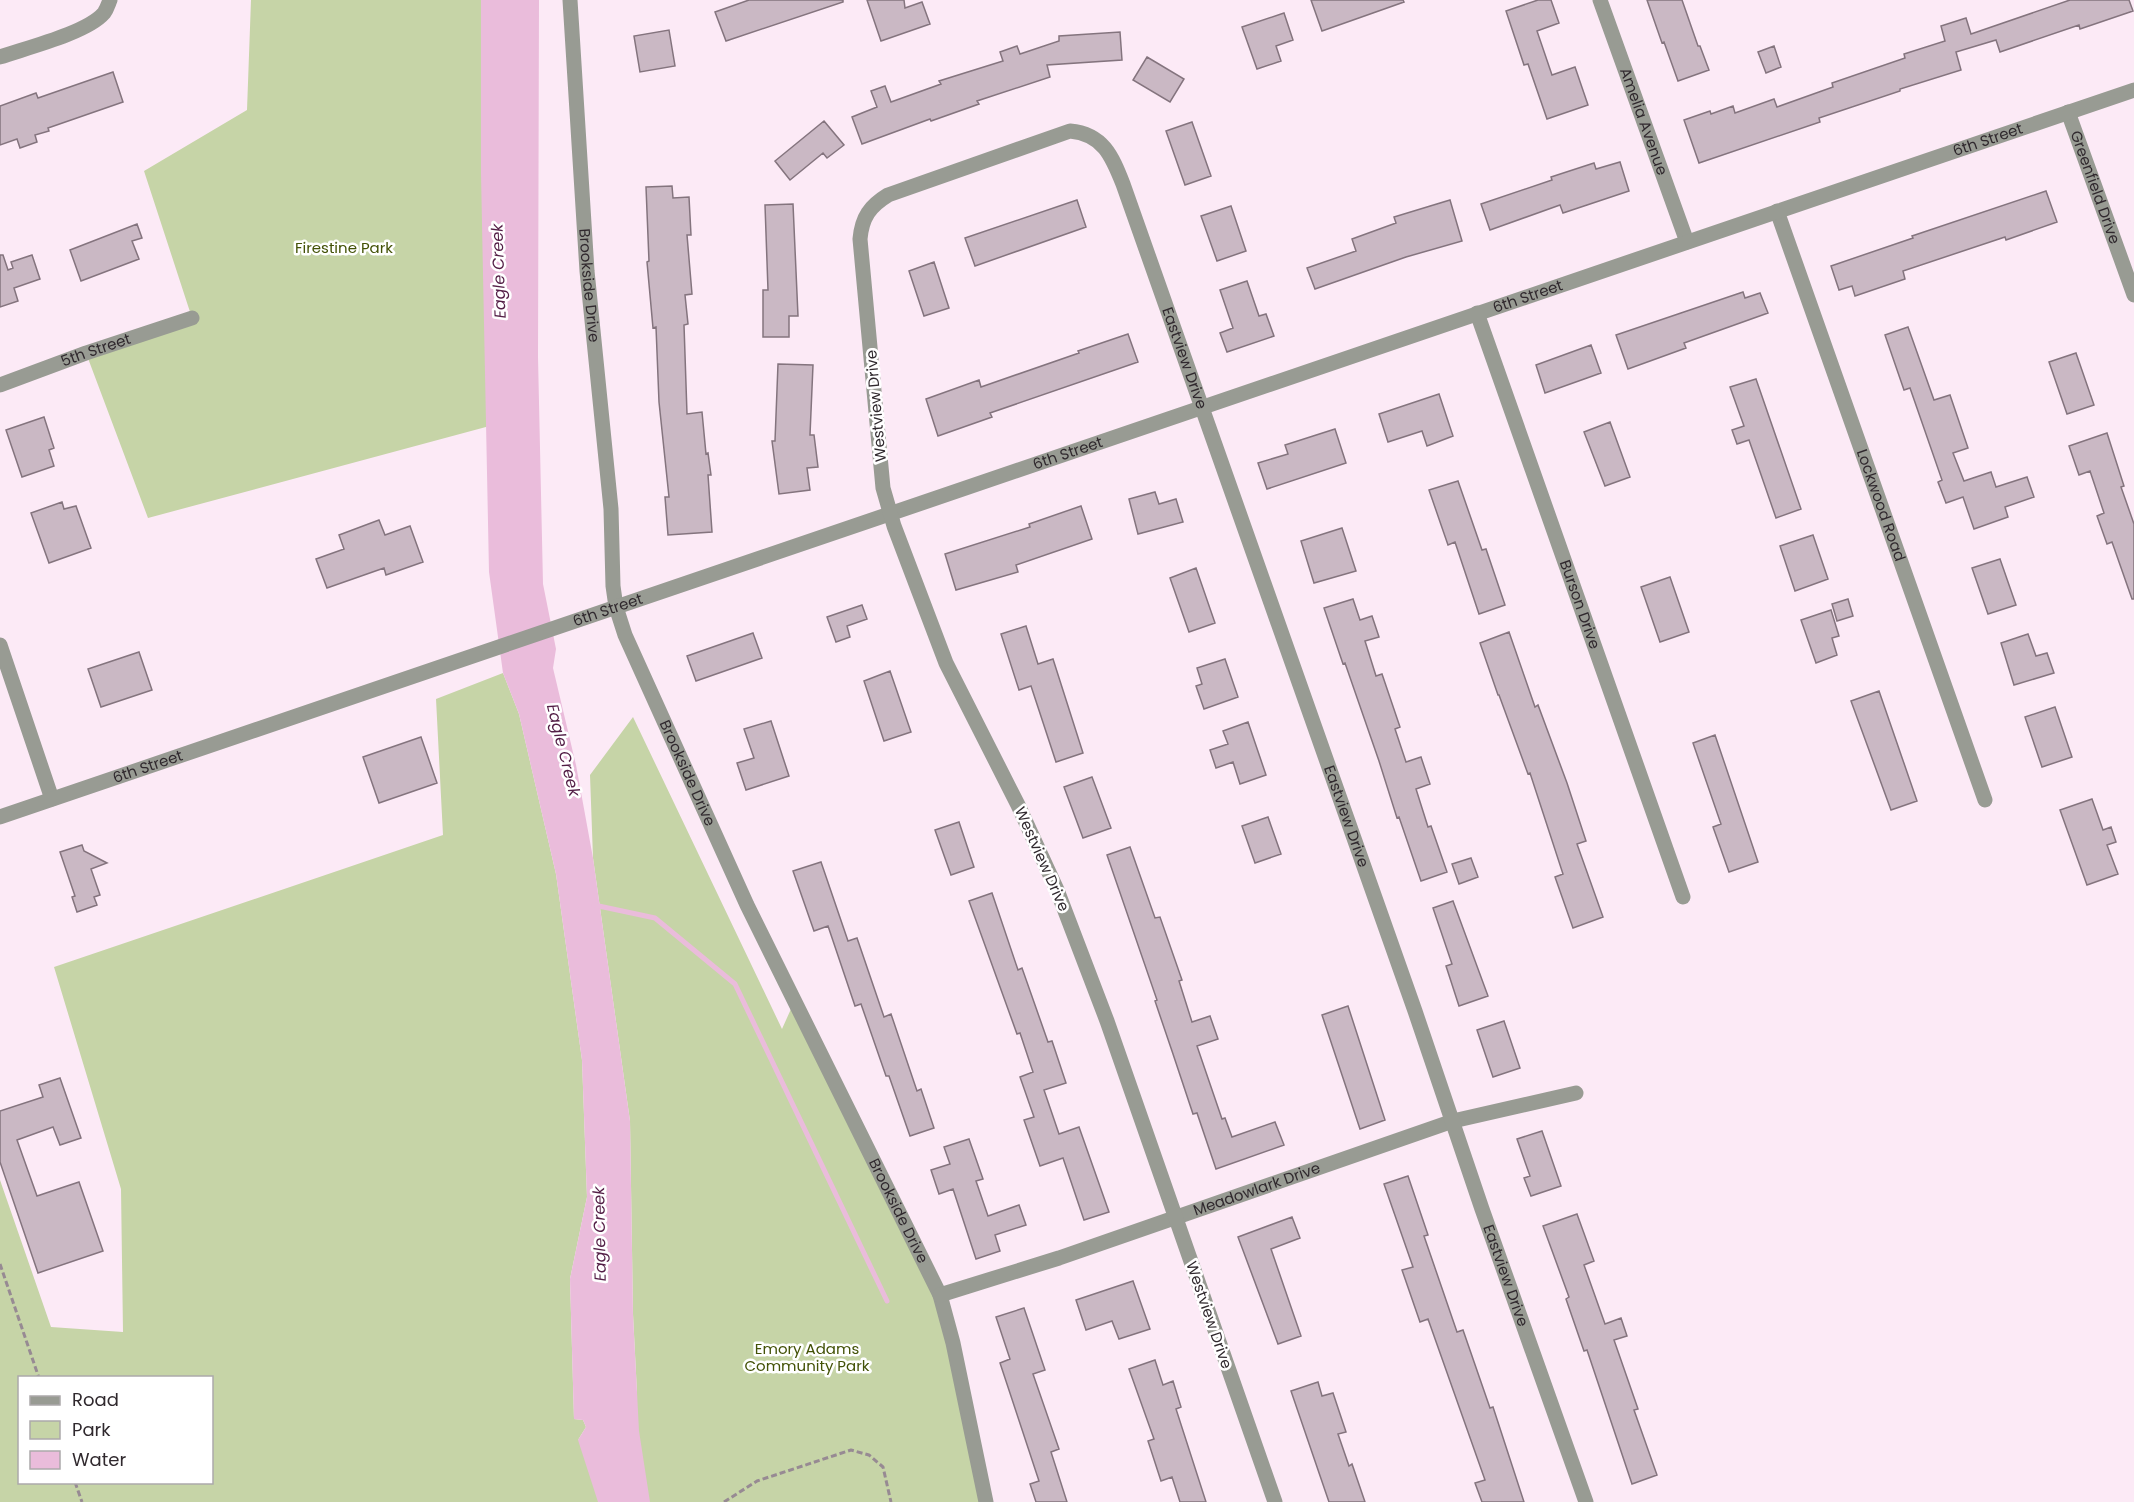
<svg xmlns="http://www.w3.org/2000/svg" width="2134" height="1502" font-family="Poppins,sans-serif">
<rect width="100%" height="100%" fill="#fceaf6"/>
<!-- green -->
<path fill="#c6d4a7" fill-rule="evenodd" d="M251 0H510L516 419 148 518 86 353 192 318 144 171 247 110Z
M503 673 519 714 556 874 582 1060 587 1197 570 1279 574 1419 583 1420 586 1427 578 1440 637 1393 633 1314 630 1121 593 858 590 775 633 717 782 1029 795 1000 940 1295 986 1502H0V1180L51 1327 123 1332 121 1189 54 967 443 835 436 699ZM20 1378H212V1482H20Z"/>
<!-- water -->
<path fill="#eabcdb" d="M481 0H539L538 357 543 584 556 649 553 668 576 765 593 858 630 1121 633 1315 639 1431 650 1502H598L578 1440 586 1427 583 1420 574 1419 570 1279 587 1197 582 1060 556 874 519 714 503 673 489 572 481 174Z"/>
<g fill="none" stroke-linecap="round" stroke-linejoin="round">
<!-- stream -->
<path stroke="#eabcdb" stroke-width="5" d="M594 905 655 918 735 984 887 1301"/>
</g>
<!-- building -->
<path fill="#cab8c4" stroke="#84747e" stroke-width="1.5" d="M749 0H843V2L726 41 715 12Z
M867 0H904L905 8 922 2 930 24 881 41Z
M1311 0H1403L1404 2 1322 31Z
M1538 0H1551L1559 23 1537 31 1552 75 1575 67 1588 105 1547 119 1528 64 1524 65 1506 11Z
M1647 0H1682L1698 46H1700L1709 70 1678 81 1664 42 1662 43Z
M2070 0H2129L2133 11 2080 29 2079 25 2000 52 1996 40 1956 52 1961 70 1900 89V91L1819 118 1820 122 1699 163 1684 120 1710 111 1711 114 1733 106 1735 113 1774 99 1777 107 1833 87 1832 83 1905 58 1904 54 1945 41 1941 26 1966 18 1971 34Z
M1284 13 1293 40 1276 46 1281 61 1257 69 1242 27Z
M669 30 675 66 640 72 634 36Z
M1120 32 1122 60 1047 65 1050 77 977 101 979 104 931 121 930 119 862 144 852 117 877 107 871 91 885 86 891 102 941 84 939 81 1003 61 1000 52 1017 46 1020 54 1059 41V36Z
M1774 46 1781 67 1766 73 1758 52Z
M1147 57 1184 79 1170 102 1133 80Z
M113 72 123 102 48 128 49 131 35 135 37 142 20 148 17 139 0 145V106L36 93 38 98Z
M824 121 844 145 827 158 823 153 790 180 775 161Z
M1192 122 1211 176 1185 185 1166 131Z
M1620 162 1629 191 1563 213 1560 205 1490 230 1481 204 1552 180 1551 177 1594 163 1596 169Z
M672 186 673 198 689 197 691 235H687L692 294 685 295 688 324 684 325 687 414 702 412 706 454 708 453 711 475H708L712 532 668 535 665 497H669L659 402 656 327 653 328 647 262 649 261 646 187Z
M2046 191 2057 222 2006 240 2005 237 1903 271 1905 279 1855 296 1852 286 1839 290 1831 266 1913 238 1912 236Z
M1077 200 1086 227 975 266 965 238Z
M1450 200 1462 241 1406 257 1315 289 1307 268 1356 251 1352 239 1396 223 1394 217Z
M793 204 798 316H789V337H763V290H768L765 205Z
M1231 206 1246 251 1217 261 1201 216Z
M137 224 142 238 132 241 139 259 81 281 70 250Z
M0 255H3L8 270 13 268 11 262 32 255 40 279 14 288 18 301 0 307Z
M934 262 949 308 924 316 909 271Z
M1247 281 1259 316 1266 314 1274 336 1227 352 1220 333 1233 328 1220 290Z
M1743 292 1745 298 1760 293 1768 313 1684 343 1686 348 1628 369 1616 335Z
M1908 327 1934 400 1950 395 1968 448 1953 453 1964 481 1991 472 1996 487 2027 477 2034 497 2005 507 2008 517 1974 529 1963 497 1946 503 1938 482 1942 480 1910 388 1904 390 1885 335Z
M1128 334 1138 362 990 413 992 417 938 436 926 399 979 380 981 387 1079 353 1078 351Z
M1591 345 1601 373 1545 393 1536 365Z
M2076 353 2094 405 2067 414 2049 362Z
M778 364 813 365 810 435H814L818 467 807 468 810 490 779 494 772 441H775Z
M1756 379 1801 509 1776 518 1749 440 1737 444 1732 430 1744 426 1730 387Z
M1439 394 1453 436 1427 446 1422 431 1388 442 1379 414Z
M44 417 54 448 49 450 54 466 22 477 6 430Z
M1610 422 1630 477 1605 486 1584 432Z
M1335 429 1346 463 1267 489 1258 463 1288 454 1285 445Z
M2107 433 2124 486 2121 487 2134 524V599H2132L2112 542 2107 544 2097 516 2104 513 2090 471 2079 475 2069 446Z
M1458 481 1482 550 1486 549 1505 605 1479 614 1455 542 1448 545 1429 490Z
M1155 492 1159 504 1176 499 1183 522 1138 534 1129 499Z
M62 502 64 509 76 506 91 548 49 563 31 513Z
M1081 506 1092 539 1016 565 1018 572 956 590 945 554 1030 527 1029 524Z
M379 520 385 535 410 526 423 562 386 575 384 568 327 588 316 559 344 549 339 535Z
M1342 528 1356 571 1314 583 1301 541Z
M1813 535 1828 579 1795 591 1780 546Z
M2000 559 2016 605 1988 614 1972 568Z
M1196 568 1215 623 1189 632 1170 578Z
M1670 577 1689 632 1660 642 1641 587Z
M1353 599 1360 620 1372 616 1379 637 1365 641 1376 676 1382 674 1400 727 1395 729 1406 762 1421 757 1430 784 1416 789 1428 827 1431 826 1447 872 1421 881 1399 817 1397 818 1379 761 1345 663 1343 664 1324 608Z
M1848 599 1853 616 1837 621 1832 604Z
M862 605 867 619 847 626 850 637 836 642 827 617Z
M1831 610 1839 636 1832 638 1837 655 1816 663 1801 620Z
M1026 626 1038 664 1053 659 1083 753 1056 762 1031 686 1019 690 1001 634Z
M1509 632 1535 707 1538 705 1567 783 1586 841 1577 844 1603 917 1573 928 1555 877 1563 874 1530 773 1528 774 1499 695H1498L1480 643Z
M753 633 762 658 696 681 687 656Z
M2028 634 2036 656 2047 653 2054 673 2014 685 2001 643Z
M139 652 152 690 101 707 88 669Z
M1225 659 1238 697 1204 709 1196 686 1202 684 1197 668Z
M890 671 911 732 884 741 864 681Z
M1879 691 1917 801 1891 810 1851 701Z
M2055 707 2072 757 2042 767 2025 717Z
M771 721 789 776 746 790 737 763 754 758 744 729Z
M1248 722 1266 775 1240 784 1233 762 1216 768 1210 750 1228 744 1223 731Z
M1715 735 1758 862 1729 872 1713 827 1721 824 1693 743Z
M421 737 437 783 379 803 363 757Z
M1092 777 1111 828 1083 838 1064 787Z
M2092 799 2103 830 2111 827 2116 842 2107 845 2118 874 2087 885 2060 810Z
M1268 817 1281 854 1255 863 1242 826Z
M959 822 974 867 951 875 935 830Z
M82 845 84 851 107 863 91 869 100 895 94 897 97 905 77 912 72 897 75 896 60 852Z
M1130 847 1155 918 1160 917 1182 980 1179 981 1192 1022 1210 1016 1218 1039 1197 1046 1222 1119 1225 1118 1232 1137 1275 1122 1284 1145 1216 1169 1197 1113 1193 1114 1173 1054 1155 1001 1157 1000 1107 855Z
M1471 858 1478 877 1459 884 1452 864Z
M821 862 848 941 857 938 884 1017 891 1014 917 1091 921 1089 934 1128 910 1136 889 1076H886L861 1004 855 1006 828 926 814 931 793 871Z
M992 893 1018 970 1022 968 1048 1042 1052 1041 1066 1083 1044 1090 1059 1134 1079 1127 1109 1212 1084 1220 1063 1158 1040 1166 1024 1120 1034 1117 1020 1077 1033 1072 1020 1033 1017 1034 969 901Z
M1453 901 1488 996 1459 1006 1446 966 1452 964 1433 908Z
M1348 1006 1385 1120 1360 1129 1322 1015Z
M1504 1021 1520 1068 1493 1077 1477 1030Z
M60 1078 81 1138 60 1145 53 1127 17 1140 37 1196 79 1182 103 1251 38 1273 0 1162V1111L43 1097 39 1085Z
M1542 1131 1561 1186 1531 1196 1524 1178 1530 1176 1517 1139Z
M969 1139 983 1179 976 1181 988 1216 1019 1205 1026 1225 995 1235 1000 1251 976 1259 953 1189 939 1194 931 1170 950 1164 944 1147Z
M1408 1176 1428 1235 1424 1236 1457 1332 1463 1330 1490 1408 1493 1407 1524 1502H1482L1475 1483 1485 1480 1428 1319 1420 1322 1402 1270 1413 1267 1384 1184Z
M1577 1214 1594 1261 1584 1265 1605 1324 1621 1318 1627 1336 1614 1340 1638 1409 1634 1410 1657 1475 1632 1484 1587 1350 1584 1351 1566 1299 1569 1297 1543 1226Z
M1292 1217 1300 1238 1271 1249 1301 1336 1278 1344 1238 1237Z
M1133 1281 1150 1329 1119 1339 1112 1321 1086 1330 1076 1300Z
M1024 1308 1045 1370 1033 1374 1059 1449 1051 1452 1067 1502H1036L1030 1484 1039 1481 1000 1363 1010 1359 996 1317Z
M1155 1360 1163 1385 1173 1381 1181 1407 1176 1409 1206 1502H1180L1172 1477 1161 1481 1148 1441 1154 1439 1129 1369Z
M1318 1382 1322 1396 1333 1393 1346 1432 1338 1434 1349 1466 1352 1464 1365 1502H1329L1291 1391Z"/>
<g fill="none" stroke-linecap="round" stroke-linejoin="round">
<!-- path -->
<path stroke="#978a93" stroke-width="3" stroke-dasharray="6 3" stroke-linecap="butt" d="M0 1264 39 1378
M75 1482 82 1502
M724 1502 757 1481 851 1450 869 1455 883 1467 891 1502"/>
<!-- minor -->
<g stroke="#989b93" stroke-width="15">
<path id="s1" d="M570 0 587 271 611 509 613 586 616 607 625 635 747 905 940 1295 953 1343 986 1502"/>
<path id="s2" d="M1600 0 1687 242"/>
<path d="M0 57C26 48 87 33 104 13 107 9 108 5 110 0"/>
<path id="s3" d="M2068 112 2134 295"/>
<path id="s4" d="M1777 211 1985 800"/>
<path id="s5" d="M1477 313 1683 897"/>
<path id="s6" d="M0 385 86 353 192 318"/>
<path d="M0 645 52 799"/>
<path id="s7" d="M0 817 2134 90"/>
<path id="s8" d="M940 1295 1059 1258 1453 1121 1576 1093"/>
<path id="s9" d="M1275 1502 1107 1021 1057 890 1018 805 946 663 894 526 883 488 860 239C862 217 870 206 888 195L1070 131C1103 134 1112 156 1123 184L1415 1011 1482 1209 1586 1502"/>
</g>
</g>
<g text-anchor="middle" stroke-width="5" stroke-linejoin="round" paint-order="stroke">
<!-- street labels -->
<g font-size="15" fill="#30292e" stroke="#fff">
<text dy="5" stroke="none"><textPath href="#s2" startOffset="129">Amelia Avenue</textPath></text>
<text dy="5" stroke="none"><textPath href="#s7" startOffset="2100">6th Street</textPath></text>
<text dy="5" stroke="none"><textPath href="#s3" startOffset="80">Greenfield Drive</textPath></text>
<text dy="5" stroke="none"><textPath href="#s1" startOffset="286">Brookside Drive</textPath></text>
<text dy="5" stroke="none"><textPath href="#s7" startOffset="1614">6th Street</textPath></text>
<text dy="5" stroke="none"><textPath href="#s6" startOffset="102">5th Street</textPath></text>
<text dy="5" stroke="none"><textPath href="#s9" startOffset="1851">Eastview Drive</textPath></text>
<text transform="translate(876 406) rotate(-95)" y="5">Westview Drive</text>
<text dy="5" stroke="none"><textPath href="#s7" startOffset="1128">6th Street</textPath></text>
<text dy="5" stroke="none"><textPath href="#s4" startOffset="312">Lockwood Road</textPath></text>
<text dy="5" stroke="none"><textPath href="#s5" startOffset="309">Burson Drive</textPath></text>
<text dy="5" stroke="none"><textPath href="#s7" startOffset="642">6th Street</textPath></text>
<text dy="5" stroke="none"><textPath href="#s7" startOffset="156">6th Street</textPath></text>
<text dy="5" stroke="none"><textPath href="#s1" startOffset="790">Brookside Drive</textPath></text>
<text dy="5" stroke="none"><textPath href="#s9" startOffset="2337">Eastview Drive</textPath></text>
<text transform="translate(1042 859) rotate(66)" y="5">Westview Drive</text>
<text dy="5" stroke="none"><textPath href="#s8" startOffset="334">Meadowlark Drive</textPath></text>
<text dy="5" stroke="none"><textPath href="#s1" startOffset="1276">Brookside Drive</textPath></text>
<text dy="5" stroke="none"><textPath href="#s9" startOffset="2823">Eastview Drive</textPath></text>
<text transform="translate(1209 1315) rotate(71)" y="5">Westview Drive</text>
</g>
<!-- park labels -->
<g font-size="15" fill="#435207" stroke="#fff">
<text x="344" y="253">Firestine Park</text>
<text x="807" y="1354">Emory Adams<tspan x="807" dy="17">Community Park</tspan></text>
</g>
<!-- water labels -->
<g font-size="16" font-style="italic" fill="#531e46" stroke="#fff">
<text transform="translate(498 271) rotate(-92)" y="6">Eagle Creek</text>
<text transform="translate(564 750) rotate(76)" y="6">Eagle Creek</text>
<text transform="translate(599 1234) rotate(-91)" y="6">Eagle Creek</text>
</g>
</g>
<!-- legend -->
<rect x="18" y="1376" width="195" height="108" fill="#ffffff" stroke="#aca9ab" stroke-width="1.5"/>
<rect x="30" y="1396" width="30" height="9" fill="#989b93" stroke="#aca9ab" stroke-width="1.5"/>
<text x="72" y="1406" font-size="18" fill="#30292e">Road</text>
<rect x="30" y="1421" width="30" height="18" fill="#c6d4a7" stroke="#aca9ab" stroke-width="1.5"/>
<text x="72" y="1436" font-size="18" fill="#30292e">Park</text>
<rect x="30" y="1451" width="30" height="18" fill="#eabcdb" stroke="#aca9ab" stroke-width="1.5"/>
<text x="72" y="1466" font-size="18" fill="#30292e">Water</text>
</svg>
